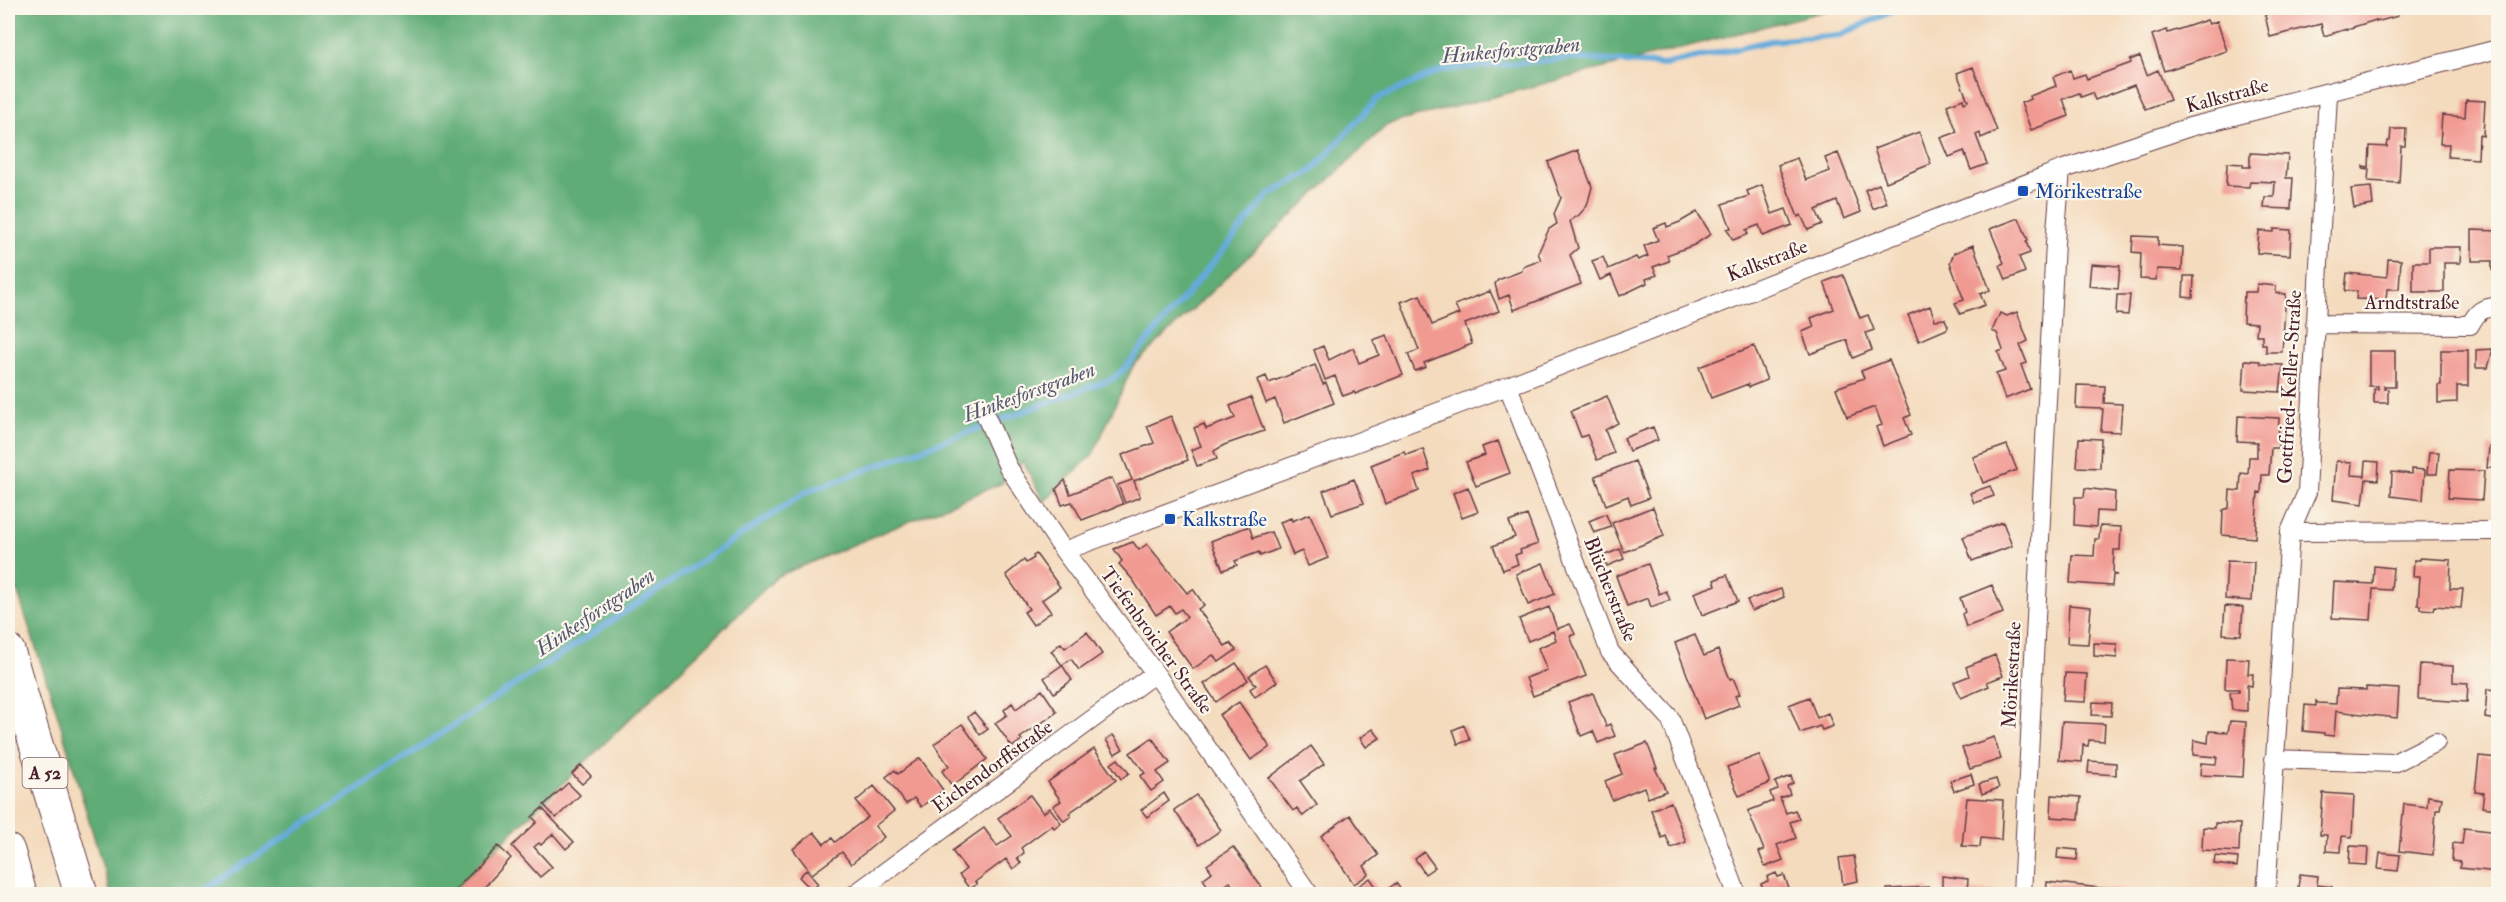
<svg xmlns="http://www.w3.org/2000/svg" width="2506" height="902" font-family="'IM FELL Double Pica',serif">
<rect width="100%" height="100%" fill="#fbf7ec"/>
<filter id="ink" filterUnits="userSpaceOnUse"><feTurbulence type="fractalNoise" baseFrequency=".0167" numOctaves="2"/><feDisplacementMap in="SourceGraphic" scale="12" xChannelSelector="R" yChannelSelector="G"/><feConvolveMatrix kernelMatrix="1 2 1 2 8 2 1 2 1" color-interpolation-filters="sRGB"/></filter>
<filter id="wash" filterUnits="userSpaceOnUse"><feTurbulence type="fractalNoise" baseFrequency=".008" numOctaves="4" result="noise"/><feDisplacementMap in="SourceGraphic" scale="24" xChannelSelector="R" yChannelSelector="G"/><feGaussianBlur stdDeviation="1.35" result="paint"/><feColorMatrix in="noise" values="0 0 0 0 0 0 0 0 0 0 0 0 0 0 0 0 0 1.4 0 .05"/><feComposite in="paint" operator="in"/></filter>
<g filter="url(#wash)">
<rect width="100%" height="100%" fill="#f4dbbe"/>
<!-- forest -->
<path fill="#5fac76" stroke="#546650" stroke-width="1.5" d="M8 8H1836L1388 124 1133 366 1093 454 1044 502 1023 461 1002 483 778 576 498 846 451 894H111L55 706 8 563Z"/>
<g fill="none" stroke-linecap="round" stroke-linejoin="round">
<!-- stream -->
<path stroke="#65abdb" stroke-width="6" d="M199 894 806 492 1114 378 1126 367 1270 194 1312 171 1377 99 1442 70 1572 58 1664 65 1770 41 1840 35 1899 8"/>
</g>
<g id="blocks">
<!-- building -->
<path fill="#f19a92" d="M2265 8H2407L2397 11 2398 16 2376 22V20L2324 36 2321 24 2270 37 2265 15 2267 14Z
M2207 20 2209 24 2217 21 2227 51 2164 71 2152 35 2167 30 2168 33Z
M2140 56 2147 75 2158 70 2170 100 2145 109 2134 85 2095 100 2092 93 2081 97 2079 93 2063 99 2069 116 2031 130 2021 103 2031 99 2030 96 2056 86 2053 77 2070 70 2073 78 2085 74 2087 79 2131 63 2130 60Z
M1973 67 1997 131 1981 138 1980 133 1976 135 1987 164 1971 170 1964 151 1949 157 1941 138 1957 132 1947 105 1963 99 1964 103 1968 101 1957 73Z
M2466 100 2485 101 2483 136 2479 135 2478 159 2448 157 2449 144H2440L2442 115 2465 117Z
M2391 129H2406L2405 146H2401L2399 183 2368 181 2369 169 2363 168V166L2369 167 2370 146 2387 147 2388 141H2390Z
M1919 132 1931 164 1886 182 1874 149Z
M1578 150 1592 187 1587 206 1579 215 1570 221 1578 248 1570 255 1581 284 1514 310 1509 295 1499 299 1495 284 1498 280 1522 271 1523 267 1541 260 1538 253 1549 229 1557 224 1554 214 1561 198 1548 162Z
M1838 153 1861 212 1844 219 1837 201 1816 210 1822 224 1808 230 1801 215 1798 217 1778 165 1797 158 1806 180 1830 171 1825 158Z
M2250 153 2288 155 2286 178H2293L2291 209 2264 208 2265 197H2274L2275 182 2250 181 2249 187 2226 186 2227 163 2243 164V167H2250Z
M1879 184 1887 203 1873 209 1865 190Z
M1762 185 1772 214 1786 209 1792 225 1763 236 1759 225 1746 230 1748 234 1733 240 1727 229 1731 228 1722 204 1749 196 1747 191Z
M2371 187 2373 205 2354 208 2351 189Z
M1697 212 1711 234 1694 245 1667 255 1669 261 1653 267 1657 275 1646 279 1647 283 1620 296 1611 275 1600 280 1592 261 1603 257 1608 269 1636 257 1638 260 1648 256 1644 246 1658 240 1653 228 1666 223 1667 227 1680 222Z
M2019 218 2028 240 2026 241 2030 253 2019 257 2025 272 2006 280 2000 265 2004 263 1990 229Z
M2274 229 2291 230 2290 255 2257 253 2259 231 2274 232Z
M2472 230 2498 231V270H2492V261H2472Z
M2133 236 2158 237V245L2183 247 2182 270 2157 269 2156 280 2140 279 2141 253 2132 252Z
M1973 245 1990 290 1980 294 1985 305 1960 314 1955 303 1964 300 1950 263 1954 253Z
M2429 247H2461L2460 263H2444V292H2413V262H2429Z
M2388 259 2401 260 2399 289H2387L2386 300 2356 299 2357 291H2345L2347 273 2387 277Z
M2091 264 2120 266 2118 289 2089 286Z
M1843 275 1860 318 1868 315 1874 330 1866 333 1872 350 1853 358 1847 340 1810 354 1802 332 1814 327 1811 318 1834 309 1824 282Z
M2184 276H2194L2193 298 2183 297Z
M2257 284 2276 286V293L2286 294 2282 352H2266V344H2262V335H2256L2257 323 2243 322 2244 292H2256Z
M1490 291 1499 311 1465 324 1472 344 1424 363 1426 367 1415 371 1408 354 1419 350 1401 302 1420 295 1432 325 1459 314 1455 305Z
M2117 295H2130L2128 315 2116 314Z
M1930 306 1935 320 1945 319 1948 326 1947 329 1919 341 1908 315Z
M2017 312 2028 341 2020 345 2027 363 2021 365 2030 389 2005 399 1996 374 2005 371 1998 352 2003 350 1997 333 1992 331 2000 313 2007 316Z
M1387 335 1403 375 1355 394 1354 392 1343 396 1335 376 1325 380 1314 350 1323 346 1329 360 1353 348 1359 363 1379 355 1373 340Z
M1754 346 1767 380 1749 387 1748 384 1711 398 1699 367Z
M2493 349 2488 368H2476V350Z
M2441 350H2468V386H2457V402L2438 403V385H2441Z
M2369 351H2395V386H2384V389H2388V403H2374V389H2378V386H2369Z
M1889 360 1911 415 1904 418 1911 435 1883 446 1876 427 1882 425 1875 407 1847 417 1836 388 1864 378 1861 371Z
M2245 360 2260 361 2261 364 2283 365 2280 392 2243 390Z
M1315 365 1323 384 1326 383 1334 403 1284 423 1275 399 1266 403 1257 380 1266 376 1269 383Z
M2077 385 2105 386 2104 403 2122 404 2120 432 2101 431 2103 409 2076 408Z
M1607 396 1618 423 1605 430 1614 453 1597 460 1587 435 1581 437 1571 411Z
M1251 397 1264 431 1224 445 1214 451 1217 459 1197 466 1191 450 1201 446 1194 428 1204 424 1206 429 1235 418 1230 406Z
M1171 416 1188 460 1134 481 1140 497 1125 503 1118 485 1132 480 1122 455 1154 443 1147 426Z
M2238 416 2279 418 2278 448H2271L2269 475H2262L2261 493 2258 492 2255 538 2222 535 2223 510 2229 508 2230 490 2240 491 2241 473 2248 474 2249 457H2257V442L2237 441Z
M1653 427 1658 440 1629 451 1624 438Z
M2079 438 2101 439 2100 468 2077 467Z
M1498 441 1510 473 1476 486 1466 462 1485 455 1482 447Z
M2007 445 2017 470 1983 483 1973 457Z
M2489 447H2498L2497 468H2487Z
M1423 449 1430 470 1414 476 1419 491 1385 504 1371 465 1404 452 1406 455Z
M2429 452H2439L2437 474H2427Z
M1635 461 1649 498 1631 505 1628 496 1606 505 1595 476Z
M2336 461 2352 462 2351 475 2365 476 2366 461 2379 462 2378 480 2366 479 2363 504 2333 500Z
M2412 469 2425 470 2423 500 2391 496 2392 472 2412 474Z
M2450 470 2484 471 2482 500 2448 498Z
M1112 478 1123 504 1082 520 1072 502 1062 505 1056 489 1065 480 1070 494Z
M1354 479 1364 503 1332 514 1323 491Z
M2496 481H2498V497H2495Z
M1990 486 1994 496 1974 503 1970 493Z
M1468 487 1478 512 1462 518 1453 493Z
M2085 488 2115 492 2114 512 2097 511 2096 527 2074 525 2075 497H2084Z
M1653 507 1664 536 1624 552 1612 523Z
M1310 514 1328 558 1308 566 1302 551 1293 555 1280 522 1291 518 1292 521Z
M1606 514 1611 527 1594 533 1589 521Z
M1527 515 1538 544 1520 550 1521 553 1515 555 1518 564 1503 570 1493 546 1515 537 1509 522Z
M2003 522 2012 546 1972 561 1963 537Z
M1249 526 1253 538 1271 532 1278 549 1260 556 1259 552 1235 561 1237 565 1223 570 1211 541Z
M2100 526 2121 527 2120 550H2114L2113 573 2117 575H2113L2112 586 2070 583 2072 555 2094 556 2095 539H2099Z
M1133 542 1139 550 1147 544 1187 593 1193 589 1204 605 1198 609 1225 646 1230 643 1236 650 1219 662 1213 655 1193 669 1166 632 1187 617 1181 609 1175 613 1170 606 1156 615 1133 580 1119 564 1122 561 1114 549Z
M1620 549 1624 559 1607 566 1603 556Z
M1036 554 1060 587 1042 600 1051 612 1033 625 1024 612 1029 609 1006 575 1024 560 1026 563 1034 558 1033 556Z
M2420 558 2451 560 2450 589H2463L2461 608 2435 606 2434 610 2421 609V605H2418L2420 576H2413L2414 560H2420Z
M2227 561 2254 562 2252 601 2225 599Z
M2497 562H2498V591H2495Z
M1543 563 1555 594 1528 605 1516 574Z
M1648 564 1659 594 1666 591 1670 600 1651 607 1648 598 1627 606 1616 576Z
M2374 566 2393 568 2391 590 2373 589 2371 620 2332 618 2334 582 2373 584Z
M1727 575 1738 601 1702 615 1694 593 1716 585 1714 580Z
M1992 585 2003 613 1966 627 1962 614 1965 612 1960 598Z
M1781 589 1784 597 1752 611 1747 600Z
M2069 605 2091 607 2088 644 2067 643Z
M2225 606 2243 607 2241 635 2223 634Z
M1549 607 1557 629 1570 624 1575 634 1570 636 1586 676 1533 696 1526 678 1547 670 1538 648 1556 640 1553 631 1528 641 1519 619Z
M1087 632 1102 654 1079 670 1071 659 1062 665 1051 651 1061 643 1065 648Z
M1695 635 1704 656 1718 650 1730 679 1733 678 1740 694 1735 696 1739 705 1704 719 1675 643Z
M2094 643 2117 644V658L2094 656Z
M1995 655 2003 676 1987 682 1989 686 1961 698 1954 682 1969 676 1966 667Z
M2226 658 2249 659 2248 674H2253L2252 686 2247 685V711L2232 710 2230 692H2239V689H2225Z
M1236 663 1248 680 1216 702 1204 684Z
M2420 664 2453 666V682L2468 683 2467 702 2418 699Z
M1062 665 1072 680 1054 693 1044 678Z
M1265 665 1277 682 1255 697 1250 689 1256 685 1249 676Z
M2065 673 2087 674 2085 702 2063 701Z
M2366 687 2399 689 2397 718 2336 711 2334 736 2324 735V733L2303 731 2305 705 2316 706V701L2318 703 2336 704 2337 689 2366 690Z
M2487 689 2498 690V734L2495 733 2497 720 2485 718Z
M1042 690 1057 712 1020 738 1022 740 1012 747 995 723 1007 715 1004 710 1012 703 1016 709Z
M1593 693 1606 726 1610 724 1615 736 1598 743 1593 731 1581 736 1568 702Z
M1809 697 1817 718 1828 713 1833 726 1822 730 1820 726 1800 733 1789 705Z
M1239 702 1270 747 1251 760 1219 715Z
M2093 702 2112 703 2111 716 2092 715Z
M974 712 988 729 980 735 968 717Z
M2230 721 2246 722 2243 777 2200 775 2201 763 2216 764 2217 757 2193 755 2194 740 2208 743 2209 731 2228 732Z
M2062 722 2105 724 2104 741 2089 740 2088 746 2083 745 2082 762 2059 760Z
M962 724 987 759 952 786 942 771 949 766 934 744Z
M1464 725 1470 740 1458 744 1453 730Z
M1373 729 1380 738 1366 747 1360 738Z
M1113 735 1123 749 1115 754 1106 740Z
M1994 737 2001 759 1970 769 1962 748Z
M1152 738 1170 763 1157 772 1164 782 1151 791 1140 776 1145 773 1130 753Z
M1647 743 1657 768H1655L1666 791 1648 798 1644 787 1612 800 1605 781 1622 774 1615 755Z
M1311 746 1324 764 1300 781 1317 805 1303 816 1297 808 1293 811 1269 778Z
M1094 749 1116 780 1069 813 1071 816 1064 821 1053 806 1061 801 1048 782Z
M1759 755 1770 783 1739 796 1727 767Z
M2479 756 2498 758V809L2482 807 2484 793 2475 792Z
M920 758 943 790 921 807 914 798 906 804 886 777 895 770 898 774Z
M1118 759 1129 773 1121 779 1111 764Z
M2089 761 2116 763V775L2088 773Z
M581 765 591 776 582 784 572 774Z
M1971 774 1974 784 1954 791 1950 781Z
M1791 776 1793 783 1787 786 1790 794 1780 798 1786 813 1795 810 1799 819 1790 822 1796 838 1777 845 1783 860 1765 867 1759 852 1764 850 1748 811 1773 801 1770 792 1778 789 1775 782Z
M1996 779 1999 788 1982 794 1979 784Z
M568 783 580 795 556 818 544 805Z
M874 786 894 811 875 826 884 837 851 864 842 852 812 874 793 849 814 832 824 844 832 838 835 842 868 817 856 801Z
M1164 793 1169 801 1147 817 1141 810Z
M2323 793 2354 795 2352 837 2342 836 2341 852 2326 851 2327 835H2320Z
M1030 795 1043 813 1050 808 1061 823 1054 828 1052 825 1021 848 1024 853 1017 858 1021 863 1013 869 1006 859 975 882 977 884 970 889 959 875 966 869 952 851 984 828 997 846 1012 836 998 818Z
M1196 795 1221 830 1199 845 1174 810Z
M2052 795 2081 797 2079 819 2051 817Z
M2428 796 2442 798 2440 809H2436L2433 855 2399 851 2404 804 2427 807Z
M1967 798 2003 800 2001 840 1981 838 1980 847 1962 846Z
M1671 802 1686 842 1671 848 1666 836 1662 838 1651 810Z
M542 808 574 842 566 849 553 834 541 845 539 843 534 847 552 867 540 877 512 846 537 822 532 817Z
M1350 815 1378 855 1364 866 1369 874 1354 884 1321 836Z
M2215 823 2240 824 2239 852 2202 850 2203 827 2215 828Z
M2464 828 2498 832V872L2460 868V862L2452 861 2453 843 2462 844Z
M498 846 511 858 478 894H451Z
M2350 846 2368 847 2367 865 2349 864Z
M1233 847 1244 862 1266 894H1239L1230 882 1213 894 1203 879 1212 872 1207 865Z
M2058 848 2078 850 2077 860 2057 858Z
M1424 852 1435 867 1425 874 1415 859Z
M2380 853 2400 855 2398 871 2378 869Z
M1854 856 1858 881 1843 884 1839 858Z
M2215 856 2238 858 2237 867 2214 864Z
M806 870 818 884 812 890 799 877Z
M1776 873 1778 877 1784 875 1791 894H1765L1761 884 1768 881 1767 877Z
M2300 874 2318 876 2317 885 2332 887 2331 894H2297Z
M1942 876 1968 879 1967 891H1994V894H1942Z
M1370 878 1381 894 1396 883 1404 894H1352L1350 892Z
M2047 882 2145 893V894H2046Z
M1929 887V894H1887V889Z"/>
</g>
</g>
<g filter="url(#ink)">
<use href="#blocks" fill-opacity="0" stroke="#643b41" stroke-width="1.5"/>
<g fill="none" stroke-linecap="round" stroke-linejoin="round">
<!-- minor casing -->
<g stroke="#643b41" stroke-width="20">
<path id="minor" d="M2315 324 2470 325C2477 312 2482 307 2498 307
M1508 386 1610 652 1670 718 1737 894
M981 405 1008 467 1064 551 1155 673 1309 894
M2290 532 2498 531
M1064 551 1508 386 2061 170 2190 127 2498 49
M2274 759 2394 763 2436 742
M855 894 1155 673
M2022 894 2055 243 2061 170
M2266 894 2290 532 2307 492 2328 94"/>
</g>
<!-- motorway casing -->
<g stroke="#643b41" stroke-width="35">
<path id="motorway" d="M8 651 81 894
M8 851 20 894"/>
</g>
<!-- minor -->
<use href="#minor" stroke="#fff" stroke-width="18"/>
<!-- motorway -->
<use href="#motorway" stroke="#fff" stroke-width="33"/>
</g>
</g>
<!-- markers -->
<g fill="#1a4fb4" stroke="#fbf7ec" stroke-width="2">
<rect x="2017" y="185" width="12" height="12" rx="3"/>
<rect x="1164" y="513" width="12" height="12" rx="3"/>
</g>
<g text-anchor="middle" stroke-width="4.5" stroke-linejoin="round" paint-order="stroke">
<!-- shield labels -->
<rect fill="#fbf7ec" stroke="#7f6065" stroke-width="1.5" x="22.5" y="758" width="45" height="30" rx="4.5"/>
<g font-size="18" font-weight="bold" fill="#4a1f2b">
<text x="45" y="779">A 52</text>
</g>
<!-- street labels -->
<g font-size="20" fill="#4a1f2b" stroke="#fbf7ec">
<text transform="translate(2227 95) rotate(-15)" y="7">Kalkstraße</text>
<text transform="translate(1767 260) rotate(-21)" y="7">Kalkstraße</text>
<text x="2412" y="309">Arndtstraße</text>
<text transform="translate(2289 387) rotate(-87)" y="7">Gottfried-Keller-Straße</text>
<text transform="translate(1611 589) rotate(68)" y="7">Blücherstraße</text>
<text transform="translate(1157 640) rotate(54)" y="7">Tiefenbroicher Straße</text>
<text transform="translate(2011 675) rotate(-87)" y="7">Mörikestraße</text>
<text transform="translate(992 766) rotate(-36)" y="7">Eichendorffstraße</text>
</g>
<!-- transit labels -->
<g font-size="20" fill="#164399" stroke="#fbf7ec" text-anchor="start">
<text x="2035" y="198">Mörikestraße</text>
<text x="1182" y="526">Kalkstraße</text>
</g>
<!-- water labels -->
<g font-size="21" font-style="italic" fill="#555771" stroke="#fbf7ec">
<text transform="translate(1511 50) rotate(-5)" y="7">Hinkesforstgraben</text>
<text transform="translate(1029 392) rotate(-20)" y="7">Hinkesforstgraben</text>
<text transform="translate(595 612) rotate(-34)" y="7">Hinkesforstgraben</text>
</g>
</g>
<!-- margin -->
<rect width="2506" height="902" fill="none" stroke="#fbf7ec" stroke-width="30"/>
</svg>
